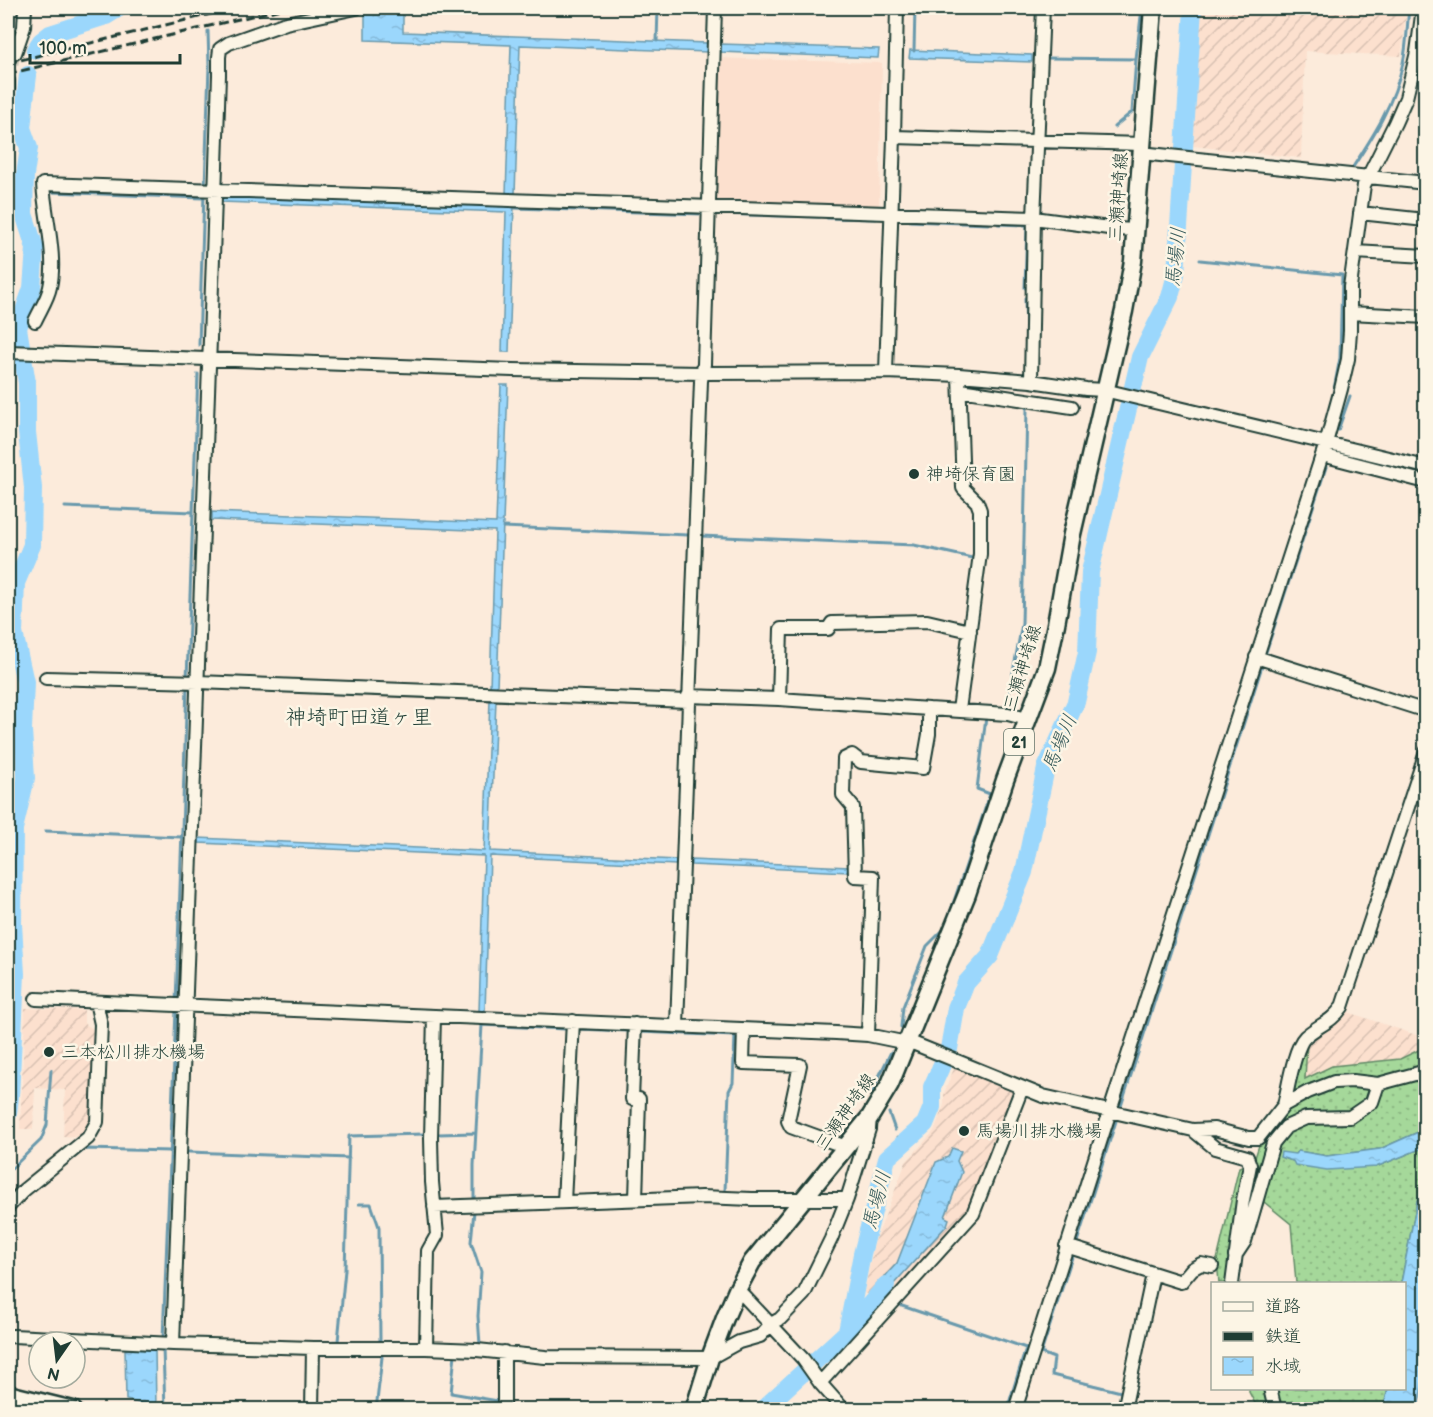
<svg xmlns="http://www.w3.org/2000/svg" width="1433" height="1417" font-family="'Balsamiq Sans','Klee One',sans-serif">
<defs>
<pattern id="industrial-furrows" width="10" height="10" patternUnits="userSpaceOnUse" patternTransform="scale(1.5)"><rect width="10" height="10" fill="#fce0ce"/><path d="M-1 1l2-2M0 10L10 0M9 11l2-2" fill="none" stroke="#d8c1b2"/></pattern>
<pattern id="grass-dots" width="8" height="8" patternUnits="userSpaceOnUse" patternTransform="scale(1.5)"><rect width="8" height="8" fill="#a5d89a"/><path d="M2 2h.1M6 6h.1" fill="none" stroke="#8eba85" stroke-width="1.8" stroke-linecap="round"/></pattern>
<pattern id="water-ripples" width="26" height="14" patternUnits="userSpaceOnUse" patternTransform="scale(1.5)"><rect width="26" height="14" fill="#9bd7fc"/><path d="M2 4q2-2 4 0t4 0M15 11q2-2 4 0t4 0" fill="none" stroke="#85b9d9"/></pattern>
</defs>
<rect width="100%" height="100%" fill="#fcebdb"/>
<filter id="ink" filterUnits="userSpaceOnUse"><feTurbulence type="fractalNoise" baseFrequency=".0167" numOctaves="2"/><feDisplacementMap in="SourceGraphic" scale="12" xChannelSelector="R" yChannelSelector="G"/><feConvolveMatrix kernelMatrix="1 2 1 2 8 2 1 2 1" color-interpolation-filters="sRGB"/></filter>
<g filter="url(#ink)">
<!-- built -->
<path fill="#fce0ce" d="M717 58 882 63 879 208 713 204Z"/>
<!-- industrial -->
<path fill="url(#industrial-furrows)" d="M1200 8H1407L1401 56 1305 51 1301 158 1193 146Z
M25 1008 84 1010V1023L93 1029 91 1122 79 1137 63 1136 65 1090 35 1088 33 1129H20Z
M1348 1012 1425 1038V1047L1400 1059 1332 1066 1304 1080 1307 1043Z
M955 1066 1012 1088 1014 1095 969 1211 885 1301 864 1293 874 1244 906 1162 934 1131 944 1104V1093Z"/>
<!-- grass -->
<path fill="url(#grass-dots)" stroke="#628a67" stroke-width="1.5" d="M1307 1043 1305 1079 1332 1066 1400 1059 1425 1047V1129L1380 1149 1327 1156 1298 1151 1295 1154 1280 1157 1293 1161 1376 1167 1425 1147V1182L1417 1201 1401 1283H1296L1291 1224 1264 1202 1250 1243 1239 1258 1237 1283H1219L1217 1260 1239 1167 1254 1161 1261 1139 1255 1132 1282 1099Z
M1249 1388 1388 1389 1383 1410 1258 1409 1249 1392Z"/>
<!-- water -->
<path fill="url(#water-ripples)" stroke="#6999ac" stroke-width="1.5" d="M375 8H403V32L707 43V52L520 45 515 194H506L511 45 365 40V11L375 9Z
M720 44 879 49 878 58 720 52Z
M910 50 1032 55V62L909 58Z
M222 196 514 206 509 352H502L506 212 221 202Z
M501 385H508L497 687H490L495 531 212 520V512L496 523Z
M490 700H496L490 851 677 860 676 865 490 856 485 1011H479L484 856 199 843V838L484 851Z
M691 860 849 867V872L691 865Z
M1425 1129V1147L1376 1167 1327 1170 1295 1165 1293 1161 1280 1157 1281 1152 1295 1154 1298 1151 1327 1156 1380 1149Z
M952 1148 961 1151 957 1161 962 1172 945 1217 949 1219 947 1225 873 1307 866 1297 897 1263 936 1162 948 1157Z
M1425 1182 1426 1362 1418 1409H1383L1388 1389 1404 1388V1284L1401 1283 1417 1201Z
M125 1349 155 1350 156 1407 126 1400Z"/>
<g fill="none" stroke-linecap="round" stroke-linejoin="round">
<!-- stream -->
<path stroke="#6999ac" stroke-width="3" d="M657 41 658 8
M914 51 915 8
M1045 58 1136 59
M1114 127 1132 112 1136 59 1142 8
M1351 170C1374 135 1394 104 1403 63 1407 45 1407 26 1409 8
M205 187 209 66 208 31
M52 192 203 198
M514 208 703 214
M715 214 819 217
M827 218 876 219
M910 221 989 224
M998 224 1027 225 1025 288
M1200 260 1342 275 1340 358 1334 389
M1025 298 1026 336
M199 345 204 194
M1338 430 1350 396
M65 507 193 512
M503 527 688 535
M701 536 914 545 972 558
M1266 652 1326 467
M187 679 198 374
M1004 710H1006L1022 624 1027 409
M46 831 181 837
M176 1003 187 686
M901 1027 903 1007 927 946 945 928 990 794 977 789 986 717
M578 1029 628 1031
M640 1032 735 1036 733 1083 729 1091 725 1191
M872 1091 891 1052
M1121 1106 1262 666
M889 1113 895 1130
M438 1134 475 1133
M898 1137 900 1145
M189 1152 349 1158
M59 1169 85 1149 171 1151
M8 1172 41 1140 47 1125 51 1070
M474 1201V1165L482 1025 566 1029
M359 1204H371L379 1227 380 1340
M474 1211 471 1242 481 1272 478 1316 480 1345H479
M1076 1245 1116 1121
M1074 1251 1041 1353 1054 1358 1052 1375 1121 1392 1120 1402
M902 1306 1026 1348 1007 1410
M163 1339 176 1010
M321 1342 338 1341 345 1270 349 1136 424 1134
M163 1348 165 1410
M455 1354 451 1393 498 1401V1405
M376 1410 382 1357"/>
<!-- river -->
<path stroke="#9bd7fc" stroke-width="18" d="M35 50 41 41 50 34 106 16 119 8
M8 1114 10 1097 16 974 13 924 14 829 26 778 23 730 25 682 14 633 16 583 32 545 33 488 27 432V383L18 328 32 288 35 248 24 214 25 175 29 148 22 128 28 75
M848 1331 886 1285
M762 1410 847 1332 862 1254 887 1158 925 1124 932 1107V1087L949 1049 956 1008 966 983 990 956 1024 872 1046 768 1076 702 1087 652 1090 572 1140 357 1170 297 1176 274 1193 8"/>
<!-- minor-tunnel -->
<path stroke="#d0c8ba" stroke-width="12" stroke-dasharray="12 6" stroke-linecap="butt" d="M8 81 15 53"/>
<!-- minor casing -->
<g stroke="#1f3d34" stroke-width="16">
<path id="minor" d="M15 53 24 27 25 8
M8 89V81
M894 137 1142 144
M1141 153 1426 183
M1360 213 1425 220
M1355 252 1426 256
M1350 313 1426 317
M35 321C40 310 48 298 50 287 57 256 45 216 43 184L1034 218 1043 8
M8 352 512 370 703 373 886 372 959 375 1031 381 1086 389 1104 390 1426 467
M886 372 894 137 897 8
M1031 381 1034 218 1116 229 1136 230
M960 390 1072 407
M1322 455 1426 482
M1256 657 1426 711
M46 678 198 682 688 701
M688 696 779 699 929 709
M779 699 781 629H828L832 623 927 621 970 631
M959 710 980 554V510L977 502 963 488 959 375
M36 999 836 1033 868 1035 907 1043 915 1044 1043 1096 1193 1130 1214 1129 1249 1138H1258L1284 1105 1308 1092 1334 1082 1353 1081 1378 1084 1426 1071
M635 1024 632 1099H639L636 1199
M677 1025 701 381 704 364 715 8
M744 1029 743 1063 800 1065 788 1121 791 1127 846 1147
M868 1035 873 877 855 876 853 807 843 795 844 759 852 755 861 762 923 768 929 734V709L1008 714 1027 719
M1284 1105C1288 1089 1294 1048 1305 1037 1318 1025 1331 1023 1342 1007L1426 752
M1193 1130 1215 1148 1247 1157 1250 1165 1243 1200 1232 1284
M564 1202 573 1021
M8 1207 24 1190 88 1138 97 1122 101 1024 96 1002
M434 1207 702 1197 752 1199H847
M1066 1246 1181 1282 1192 1269 1201 1264 1212 1266
M1235 1256 1245 1241 1273 1143 1286 1127 1306 1118 1350 1117 1372 1102 1378 1084
M737 1290 743 1295 803 1359 820 1383 844 1410
M8 1337 13 1336 173 1344 313 1348H426L477 1350 545 1357 710 1358 739 1342 760 1336 771 1324 780 1319 804 1294 831 1239 847 1199 869 1129 870 1117
M173 1344C192 921 205 498 219 75V57L220 49 229 43 286 23 356 8
M426 1348 428 1251 437 1235 432 1182 431 1138 434 1016
M504 1352V1410
M820 1383 973 1214 1022 1088
M1270 1388 1275 1410
M312 1410 313 1348
M1015 1410 1110 1111 1326 443 1341 389 1348 359 1350 331V287L1364 185 1395 123 1406 98 1417 52 1423 8
M1124 1410 1153 1274"/>
</g>
<!-- major casing -->
<g stroke="#1f3d34" stroke-width="21">
<path id="major" d="M8 1394 73 1410
M694 1410 710 1358 725 1318 737 1290 752 1262 870 1117 890 1084 967 894 1005 780 1047 668 1056 624 1072 534 1124 311 1133 261 1153 8"/>
</g>
<!-- minor -->
<use href="#minor" stroke="#fcf5e5" stroke-width="12"/>
<!-- major -->
<use href="#major" stroke="#fcf5e5" stroke-width="16"/>
<!-- rail -->
<path stroke="#1f3d34" stroke-width="3" stroke-dasharray="9 4.5" stroke-linecap="butt" d="M8 63 236 8
M8 74 285 8"/>
</g>
</g>
<!-- markers -->
<g fill="#1f3d34" stroke="#fcf5e5" stroke-width="2">
<circle cx="914" cy="474" r="6"/>
<circle cx="49" cy="1052" r="6"/>
<circle cx="964" cy="1131" r="6"/>
</g>
<g text-anchor="middle" stroke-width="5" stroke-linejoin="round" paint-order="stroke">
<!-- shield labels -->
<rect fill="#fcf5e5" stroke="#617469" stroke-width="1.5" x="1004" y="729" width="30" height="26" rx="4.5"/>
<g font-size="16" font-weight="bold" fill="#1f3d34">
<text x="1019" y="748">21</text>
</g>
<!-- street labels -->
<g font-size="18" fill="#1f3d34" stroke="#fcf5e5">
<text transform="translate(1118 197) rotate(-86)" y="6">三瀬神埼線</text>
<text transform="translate(1022 668) rotate(-73)" y="6">三瀬神埼線</text>
<text transform="translate(845 1112) rotate(-55)" y="6">三瀬神埼線</text>
</g>
<!-- poi labels -->
<g font-size="18" fill="#1f3d34" stroke="#fcf5e5" text-anchor="start">
<text x="926" y="480">神埼保育園</text>
<text x="61" y="1058">三本松川排水機場</text>
<text x="976" y="1137">馬場川排水機場</text>
</g>
<!-- water labels -->
<g font-size="20" font-style="italic" fill="#385c5c" stroke="#fcf5e5">
<text transform="translate(1175 257) rotate(-84)" y="7">馬場川</text>
<text transform="translate(1059 743) rotate(-67)" y="7">馬場川</text>
<text transform="translate(876 1200) rotate(-75)" y="7">馬場川</text>
</g>
<!-- quarter labels -->
<g font-size="21" fill="#1f3d34" stroke="#fcf5e5">
<text x="359" y="724">神埼町田道ヶ里</text>
</g>
</g>
<!-- margin -->
<rect width="1433" height="1417" fill="none" stroke="#fcf5e5" stroke-width="30"/>
<rect x="15" y="15" width="1403" height="1387" fill="none" stroke="#1f3d34" stroke-width="2" filter="url(#ink)"/>
<!-- legend -->
<rect x="1211" y="1282" width="195" height="108" fill="#fcf5e5" stroke="#a4ab9e" stroke-width="1.5"/>
<rect x="1223" y="1302" width="30" height="9" fill="#fcf5e5" stroke="#a4ab9e" stroke-width="1.5"/>
<text x="1265" y="1312" font-size="18" fill="#1f3d34">道路</text>
<rect x="1223" y="1332" width="30" height="9" fill="#1f3d34" stroke="#a4ab9e" stroke-width="1.5"/>
<text x="1265" y="1342" font-size="18" fill="#1f3d34">鉄道</text>
<rect x="1223" y="1357" width="30" height="18" fill="url(#water-ripples)" stroke="#a4ab9e" stroke-width="1.5"/>
<text x="1265" y="1372" font-size="18" fill="#1f3d34">水域</text>
<!-- north arrow -->
<g transform="translate(57 1360) rotate(194)"><circle r="28" fill="#fcf5e5" stroke="#a4ab9e" stroke-width="1.5"/>
<path d="M0-4.5L10 22L0 15L-10 22Z" fill="#1f3d34"/>
<text y="-9" font-size="16" font-weight="bold" text-anchor="middle" fill="#1f3d34">N</text>
</g>
<!-- scale -->
<path d="M30 54v9h150v-9" fill="none" stroke="#1f3d34" stroke-width="3"/>
<text x="39" y="54" font-size="18" fill="#1f3d34" stroke="#fcf5e5" stroke-width="4.5" paint-order="stroke">100 m</text>
</svg>
